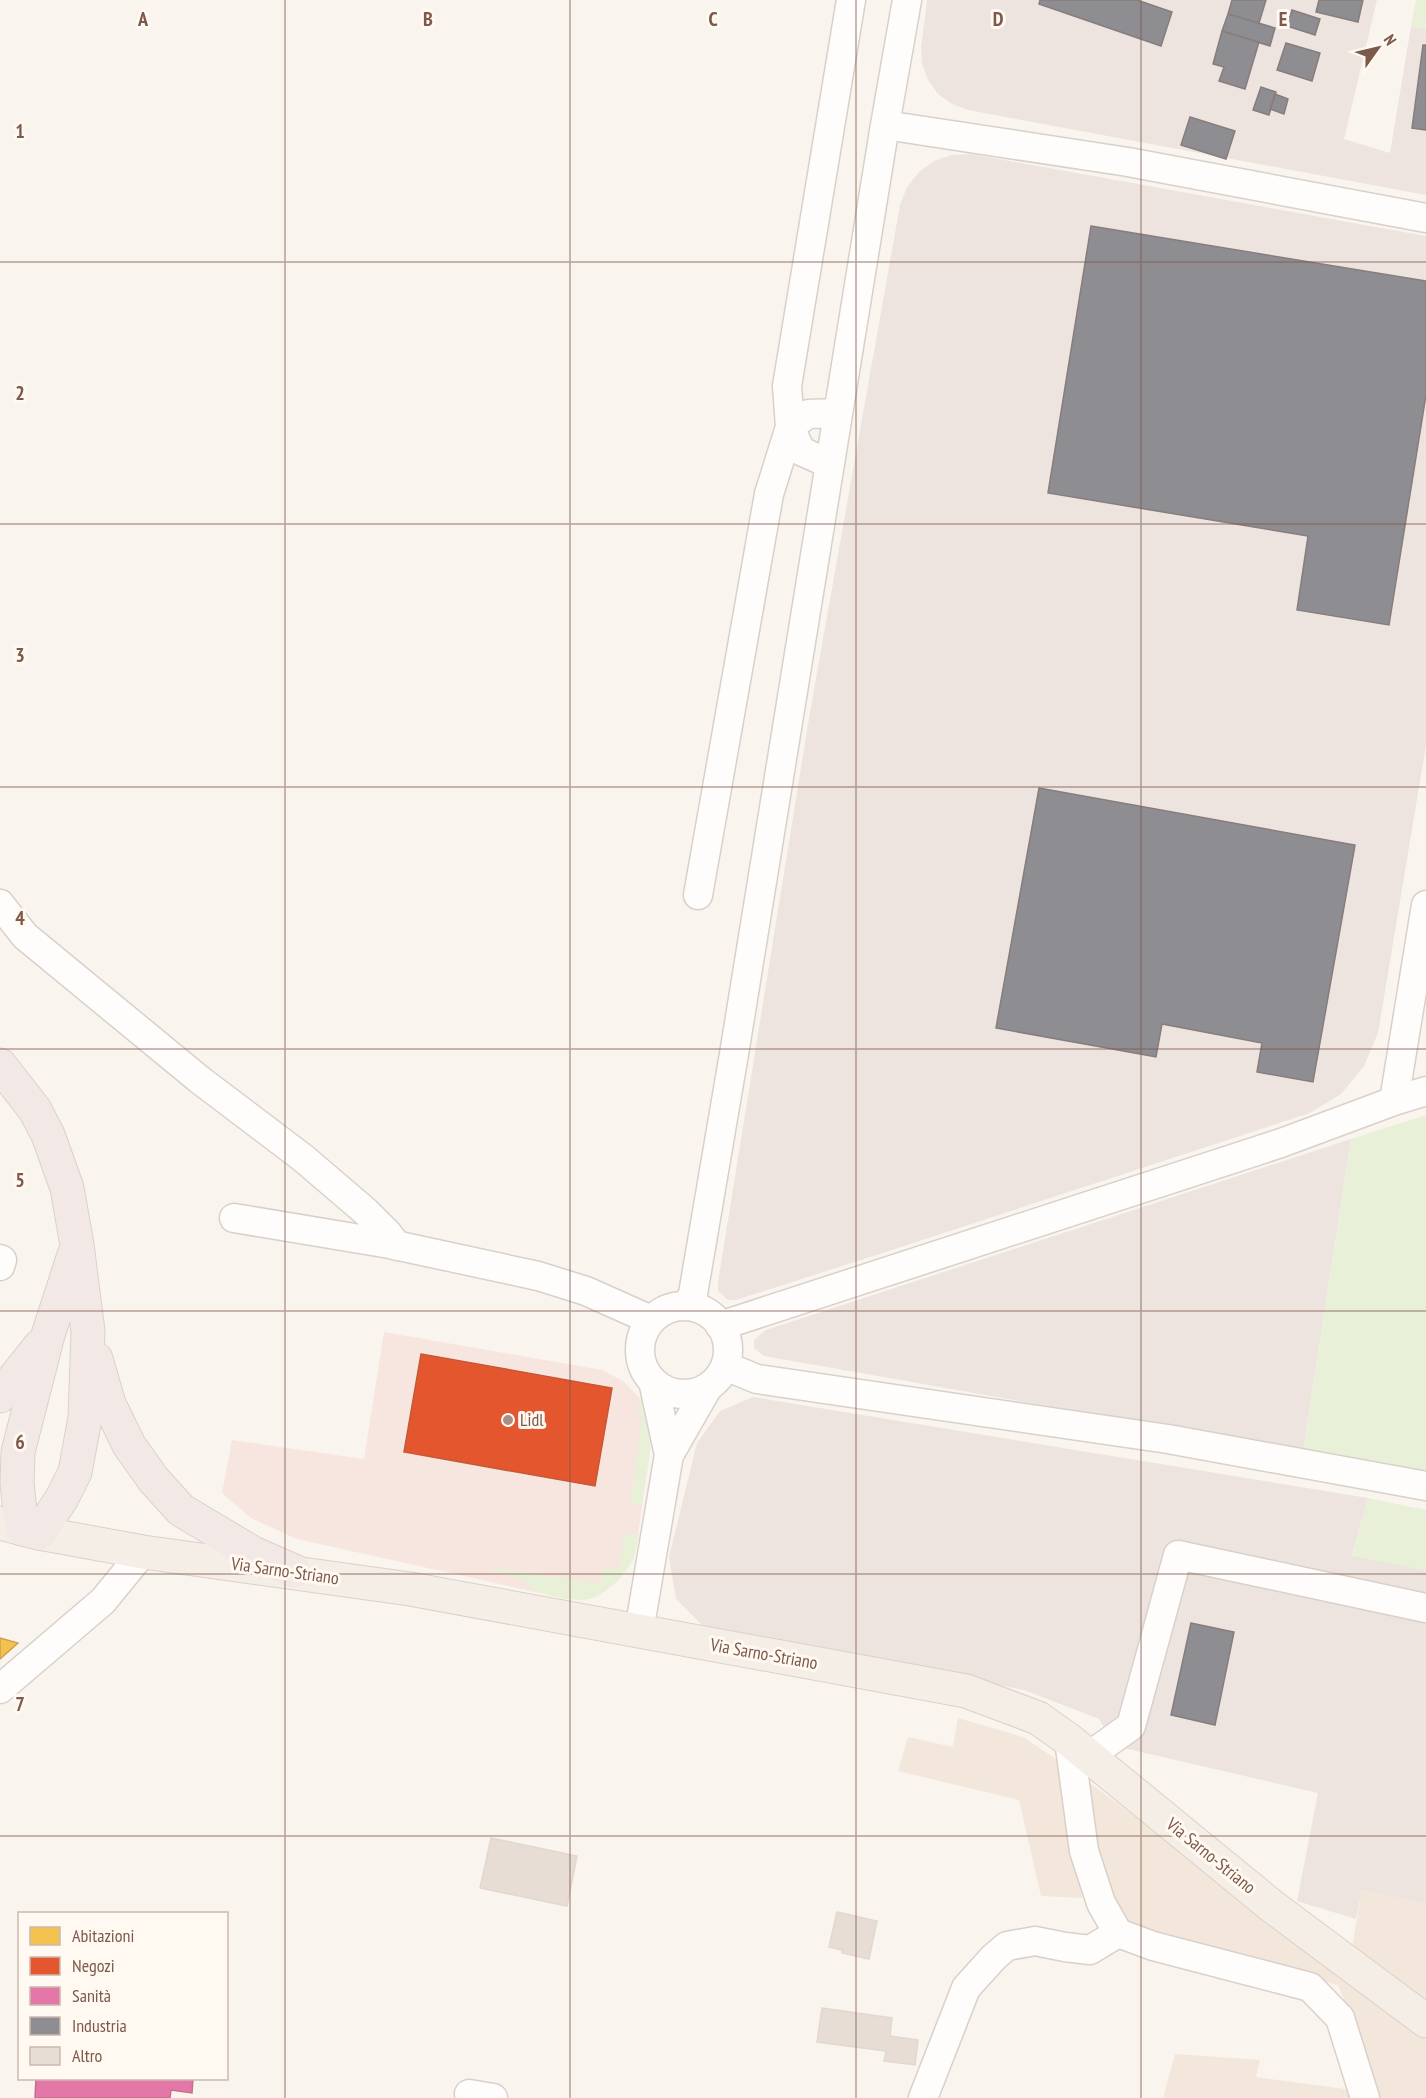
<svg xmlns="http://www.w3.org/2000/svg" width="1426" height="2098" font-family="'PT Sans Narrow',sans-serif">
<rect width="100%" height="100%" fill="#faf4ee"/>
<!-- residential -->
<path fill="#f3e7dc" d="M958 1718 1023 1737 1056 1759 1082 1898 1041 1896 1019 1800 898 1771 908 1737 953 1747Z
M1082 1777 1395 2012 1426 2038V2098H1374L1350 2015 1338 1985 1189 1946 1122 1919 1104 1893Z
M1362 1890 1426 1904V2004L1352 1948Z
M1175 2054 1260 2060 1256 2077 1353 2090 1356 2098H1163Z"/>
<!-- commercial -->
<path fill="#f7e6df" d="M384 1332 602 1370 623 1381 641 1399 647 1410 650 1447 638 1536 633 1560 620 1577 607 1589 592 1598 566 1599 549 1595 297 1539 251 1518 222 1493 232 1440 364 1459Z"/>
<!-- industrial -->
<path fill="#ede4df" d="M927 0H1377L1344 139 1390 153 1411 26 1426 29V195L968 110 952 104 938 94 928 80 922 64 921 48Z
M971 154 1426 236V745L1378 1033 1364 1066 1341 1094 1310 1113 889 1251 736 1300H728L718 1291V1282L809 718 900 205 907 187 919 172 934 161 952 155Z
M1351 1139 1303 1451 764 1356 754 1348V1340L766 1330Z
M753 1397 1368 1498 1352 1555 1426 1570V1904L1362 1890 1356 1919 1297 1901 1318 1793 1115 1746 1099 1719 1024 1690 702 1625 676 1599 669 1557 697 1443 720 1411Z"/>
<!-- green -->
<path fill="#e8f1d8" d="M1416 0H1426V29L1411 26Z
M1426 1115V1471L1303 1451 1351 1139Z
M641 1399C659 1433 647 1470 641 1505L630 1504 643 1416 637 1415Z
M1368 1498 1426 1510V1570L1352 1556Z
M624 1532 638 1536C637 1544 636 1553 633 1559 627 1574 608 1592 593 1598 577 1604 549 1595 533 1591L527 1582 487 1567 601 1584 603 1569 620 1568Z"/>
<!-- homes -->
<path fill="#f2c14e" stroke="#cfa24d" stroke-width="1.5" d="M0 1638 18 1643 0 1659Z"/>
<!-- shops -->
<path fill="#e4572e" stroke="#c55836" stroke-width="1.5" d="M421 1354 612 1388 595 1486 404 1452Z"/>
<!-- health -->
<path fill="#e377a8" stroke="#c46e8c" stroke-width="1.5" d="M36 2078H193L192 2093 171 2090 170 2098H35Z"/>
<!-- industry -->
<path fill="#8d8d92" stroke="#887d7c" stroke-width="1.5" d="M1040 0H1137L1172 12 1161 46 1039 4Z
M1232 0H1266L1259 23 1228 14Z
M1319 0H1363L1358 22 1316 12Z
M1292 10 1320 19 1315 35 1287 26Z
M1228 14 1275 28 1270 46 1222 31Z
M1222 31 1259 42 1245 89 1219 81 1224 67 1213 64Z
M1286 43 1320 53 1312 81 1277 70Z
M1423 45H1426V130L1412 128Z
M1261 87 1276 92 1269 115 1253 110Z
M1275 94 1288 99 1284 114 1270 109Z
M1190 117 1235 131 1226 159 1181 145Z
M1091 226 1426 281V395L1389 625 1297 610 1308 536 1048 493Z
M1039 788 1355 845 1313 1082 1257 1072 1262 1043 1162 1024 1156 1057 996 1028Z
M1191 1623 1234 1632 1215 1725 1171 1715Z"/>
<!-- building -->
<path fill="#e7ddd5" stroke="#e3d7d0" stroke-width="1.5" d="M491 1838 577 1856 567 1906 480 1888Z
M837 1912 877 1921 869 1959 842 1953V1950L829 1947Z
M822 2008 892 2018 890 2036 918 2040 915 2065 884 2061 886 2051 817 2042Z"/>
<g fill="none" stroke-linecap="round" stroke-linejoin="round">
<!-- minor casing -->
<g stroke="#d9d0ca" stroke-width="31">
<path id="minor" d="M885 125 1128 162 1426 218
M830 464 801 451 790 427 787 386 851 0
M698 895 769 494 790 427 808 414 838 413
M0 904 25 936 200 1080 303 1158 365 1211 388 1234 397 1246
M1394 1101 1426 905
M234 1218 390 1244 538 1276 586 1291 651 1320
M0 1259 2 1260 0 1266
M687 1306 693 1294 734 1054 885 125 907 0
M640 1350a44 44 0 1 1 88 0a44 44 0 1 1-88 0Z
M720 1326 1281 1143 1394 1101 1426 1091
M725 1366 757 1379 1168 1439 1426 1486
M653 1381 669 1455
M639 1631 669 1455 708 1387
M0 1689 103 1601 143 1552
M1069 1740 1084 1851 1101 1903 1118 1933 1153 1946 1310 1987 1340 2018 1365 2098
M1089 1756 1131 1726 1178 1555 1426 1608
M469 2094 493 2098
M923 2098 966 1988 994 1957 1007 1946 1035 1941 1065 1947 1090 1950 1118 1933"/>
</g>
<!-- major casing -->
<g stroke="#dbd0ca" stroke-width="35">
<path id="major" d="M0 1523 39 1533 143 1552 410 1589 966 1691 1038 1718 1069 1740 1273 1907 1426 2021"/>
</g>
<!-- highway casing -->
<g stroke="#dbd0ca" stroke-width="35">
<path id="highway" d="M0 1065 35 1110 48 1135 67 1188 77 1245 88 1331 85 1418 75 1472 62 1498 39 1533
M96 1359 109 1404 129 1445 153 1479 181 1510 253 1553 294 1571
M0 1396 40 1346
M22 1529 17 1483 18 1452 48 1335 74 1255"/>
</g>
<!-- minor -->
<use href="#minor" stroke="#fefdfc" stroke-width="28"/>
<!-- major -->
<use href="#major" stroke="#f4eee6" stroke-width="33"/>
<!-- highway -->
<use href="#highway" stroke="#f2e9e6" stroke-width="33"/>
</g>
<!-- grid -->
<path fill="none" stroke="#7c594a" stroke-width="1.5" stroke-opacity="0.55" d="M285 0V2098M570 0V2098M856 0V2098M1141 0V2098M0 262H1426M0 524H1426M0 787H1426M0 1049H1426M0 1311H1426M0 1574H1426M0 1836H1426"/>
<!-- markers -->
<circle fill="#a88f83" stroke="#fff9f2" stroke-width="2" cx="508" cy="1420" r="6"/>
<g text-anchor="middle" stroke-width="6" stroke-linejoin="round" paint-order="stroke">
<!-- poi labels -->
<g font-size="18" fill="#7c594a" stroke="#fff9f2" text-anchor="start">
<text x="520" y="1426">Lidl</text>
</g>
<!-- street labels -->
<g font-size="18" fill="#7c594a" stroke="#fff9f2">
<text transform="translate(285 1571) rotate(8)" y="6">Via Sarno-Striano</text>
<text transform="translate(764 1654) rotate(10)" y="6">Via Sarno-Striano</text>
<text transform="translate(1211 1856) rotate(39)" y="6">Via Sarno-Striano</text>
</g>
</g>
<g font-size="20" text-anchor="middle" font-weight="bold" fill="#7c594a" stroke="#fff9f2" stroke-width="6" stroke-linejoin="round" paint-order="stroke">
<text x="143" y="26">A</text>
<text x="428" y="26">B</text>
<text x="713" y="26">C</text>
<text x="998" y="26">D</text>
<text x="1283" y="26">E</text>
<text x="20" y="138">1</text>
<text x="20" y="400">2</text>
<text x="20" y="662">3</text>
<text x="20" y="925">4</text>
<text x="20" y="1187">5</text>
<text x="20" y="1449">6</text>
<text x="20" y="1711">7</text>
</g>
<!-- legend -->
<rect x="18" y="1912" width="210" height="168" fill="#fff9f2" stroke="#cbb9af" stroke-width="1.5"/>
<rect x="30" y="1927" width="30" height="18" fill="#f2c14e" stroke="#cbb9af" stroke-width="1.5"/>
<text x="72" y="1942" font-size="18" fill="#7c594a">Abitazioni</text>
<rect x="30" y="1957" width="30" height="18" fill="#e4572e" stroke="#cbb9af" stroke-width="1.5"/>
<text x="72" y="1972" font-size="18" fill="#7c594a">Negozi</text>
<rect x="30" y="1987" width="30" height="18" fill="#e377a8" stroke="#cbb9af" stroke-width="1.5"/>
<text x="72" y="2002" font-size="18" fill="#7c594a">Sanità</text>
<rect x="30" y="2017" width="30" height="18" fill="#8d8d92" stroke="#cbb9af" stroke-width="1.5"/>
<text x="72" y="2032" font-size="18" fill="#7c594a">Industria</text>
<rect x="30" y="2047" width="30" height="18" fill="#e7ddd5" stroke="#cbb9af" stroke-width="1.5"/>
<text x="72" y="2062" font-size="18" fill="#7c594a">Altro</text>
<!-- north arrow -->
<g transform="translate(1378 48) rotate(56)" stroke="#fff9f2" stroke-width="4.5" paint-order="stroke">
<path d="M0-4.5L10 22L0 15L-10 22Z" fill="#7c594a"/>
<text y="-9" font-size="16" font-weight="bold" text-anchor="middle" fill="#7c594a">N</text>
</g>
</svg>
